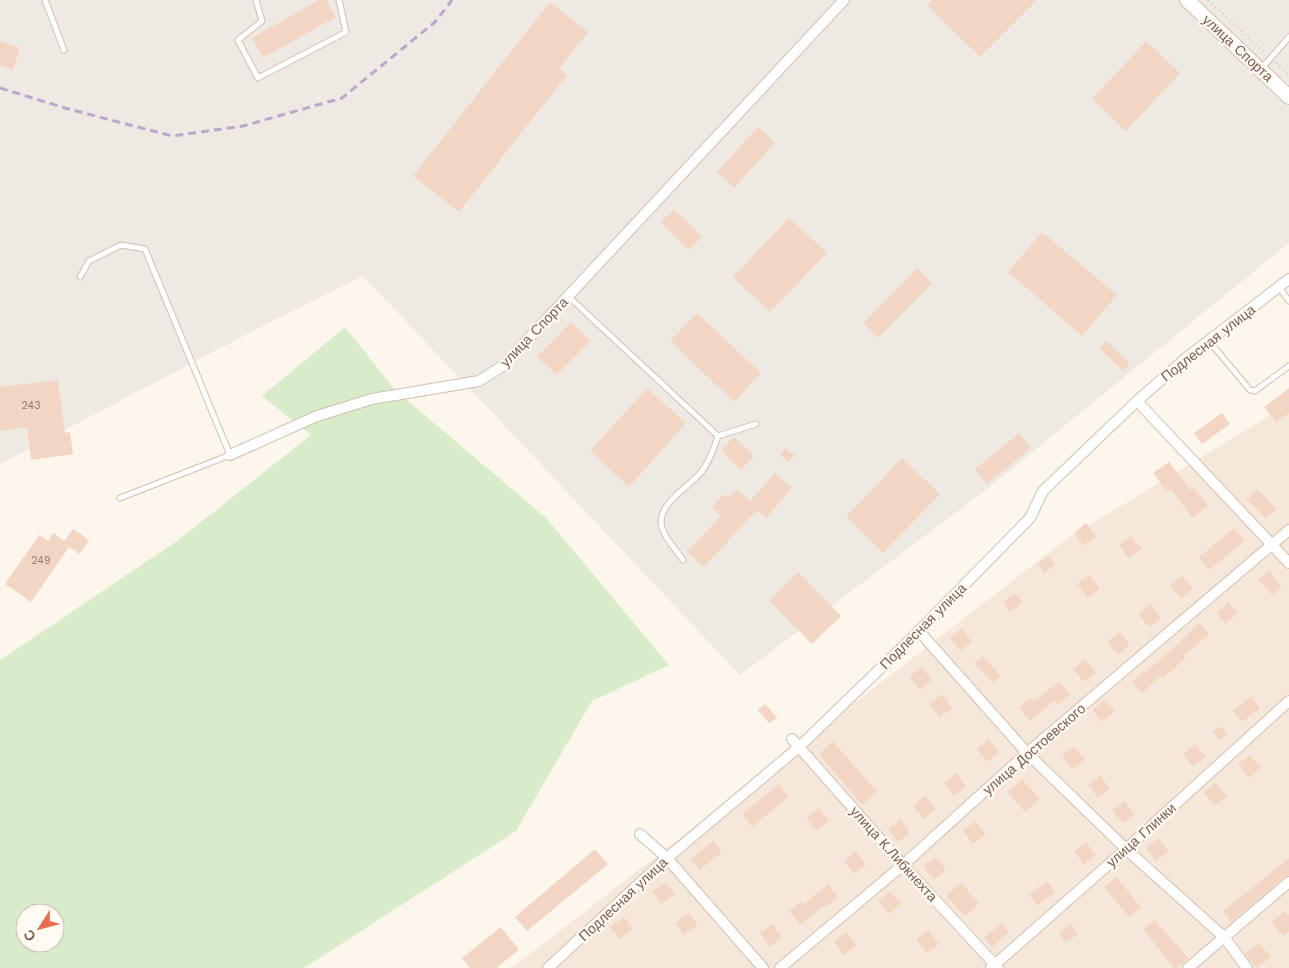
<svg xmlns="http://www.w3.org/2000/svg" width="1289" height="968" font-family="'Work Sans',sans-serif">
<rect width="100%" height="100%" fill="#fdf6ec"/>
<!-- residential -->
<path fill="#f5e8da" d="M1289 404V968H512L1065 540Z"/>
<!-- industrial -->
<path fill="#efe9e4" d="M0 0H1289V243L987 489 740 675 363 276 274 320 0 464Z"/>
<!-- green -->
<path fill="#d8ecc9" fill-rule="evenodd" d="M345 327 395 390 546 518 669 665 592 701 516 831 304 968H0V660L177 541 311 435 262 396ZM25 913H55V943H25Z"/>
<!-- building -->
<path fill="#f3d5c3" d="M319 0H326L336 17 263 58 252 38Z
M932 0H1037L980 57 927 5Z
M550 2 588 32 559 68 567 75 459 212 413 176Z
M0 41 20 48 13 70 0 65Z
M1146 41 1180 73 1126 131 1092 99Z
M758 127 775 143 734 188 717 172Z
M674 209 702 237 689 250 661 222Z
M789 218 827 253 770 312 733 277Z
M1042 232 1117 295 1082 336 1008 272Z
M917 268 932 283 878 338 863 323Z
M697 313 761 373 734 402 670 341Z
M571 322 590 341 557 375 537 357Z
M1106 341 1130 363 1123 371 1099 348Z
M58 380 65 433 70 432 73 454 31 460 27 427 0 431V387Z
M647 388 686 423 629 487 590 451Z
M1289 388V413L1276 422 1264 407Z
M1222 413 1230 424 1202 444 1194 433Z
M1019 433 1031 448 987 484 975 469Z
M734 437 754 456 741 470 721 450Z
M785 448 795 455 789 462 780 455Z
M902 458 940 494 883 553 846 517Z
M1169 462 1190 490 1194 488 1208 506 1192 518 1171 489 1167 492 1153 473Z
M775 473 792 488 766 518 757 510 704 567 687 552 721 516 712 507 724 494 729 498 736 489 750 501Z
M1257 489 1276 509 1266 519 1247 499Z
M1086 523 1096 536 1084 546 1074 533Z
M1234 528 1245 541 1209 570 1199 557Z
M73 529 89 540 80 554 69 547 31 602 5 584 39 535 48 541 53 533 64 541Z
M1131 536 1142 549 1129 559 1119 545Z
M1048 556 1055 565 1044 573 1038 564Z
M1269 571 1282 587 1272 595 1258 579Z
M798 572 841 616 812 644 769 600Z
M1089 575 1100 588 1088 598 1077 584Z
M1182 576 1193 589 1181 599 1170 585Z
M1015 593 1023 602 1010 612 1003 602Z
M1228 602 1238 613 1226 624 1216 613Z
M1151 604 1161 618 1149 627 1138 614Z
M1199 623 1209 634 1184 656 1186 658 1163 678 1161 676 1142 693 1132 682 1144 671 1146 672 1188 635 1187 634Z
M962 628 972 642 960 651 950 638Z
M1120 632 1130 645 1118 655 1107 642Z
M982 656 1001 676 993 683 974 663Z
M1085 659 1096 672 1084 682 1073 669Z
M921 667 932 680 920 690 909 677Z
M1059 682 1070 695 1057 705 1054 701 1030 721 1019 707 1031 698 1034 701Z
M942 694 952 708 940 717 929 704Z
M1251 696 1260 708 1242 722 1233 711Z
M1105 700 1115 711 1102 722 1092 710Z
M765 704 777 718 769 723 758 710Z
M1221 726 1227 734 1219 740 1213 732Z
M988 739 999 752 987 762 976 749Z
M833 741 877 792 862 805 819 754Z
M1195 744 1206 757 1193 767 1183 754Z
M1074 746 1085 760 1073 769 1062 756Z
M1250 755 1261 768 1249 778 1238 764Z
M956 773 966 786 954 796 944 783Z
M1100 775 1110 789 1098 798 1088 785Z
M1022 779 1040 799 1025 812 1007 792Z
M1216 783 1227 796 1215 806 1204 792Z
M779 784 789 797 752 827 742 814Z
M925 796 936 809 924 819 913 806Z
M1124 801 1135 814 1123 823 1112 810Z
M819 808 829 821 817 831 806 818Z
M900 819 910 833 898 842 888 829Z
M975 821 986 834 973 844 963 831Z
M1158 838 1169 851 1156 861 1146 848Z
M713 841 722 852 700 870 690 859Z
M1086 842 1096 855 1084 865 1074 851Z
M595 849 608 864 527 931 515 917Z
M856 851 866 865 854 874 844 861Z
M936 857 946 870 934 880 923 866Z
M1289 858V875L1285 877 1231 922 1223 911Z
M1116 877 1141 907 1129 917 1104 887Z
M1047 881 1055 892 1037 906 1029 895Z
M666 882 675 894 661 904 652 892Z
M961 883 979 903 965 916 946 896Z
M828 884 838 897 826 907 825 905 800 925 789 911 801 902 803 904Z
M890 891 901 904 889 914 878 901Z
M1285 911 1289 915V931L1283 936 1271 922Z
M689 913 698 925 684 935 675 923Z
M624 917 633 929 619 939 610 927Z
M1155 920 1188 958 1177 968H1174L1143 929Z
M1001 923 1009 932 992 947 984 938Z
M772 924 782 937 770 947 760 933Z
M1071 924 1078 934 1066 943 1059 933Z
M501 927 519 950 496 968H470L462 958Z
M928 930 939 944 927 953 916 940Z
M846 932 857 945 844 955 834 942Z
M1259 943 1271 957 1257 968 1245 954Z"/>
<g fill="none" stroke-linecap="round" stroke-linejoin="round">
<!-- service casing -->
<g stroke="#d1beb0" stroke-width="7">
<path id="service" d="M45 0 64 50
M256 0 262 21 238 40 258 78 346 32 339 0
M1261 69 1289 37
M80 277 89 261 121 245 145 249 230 455 120 498
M1279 287 1289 301
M568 296 718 436
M1209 341 1250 390 1255 391 1289 366
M683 560C676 550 665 538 662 528 655 504 690 487 702 471 710 461 714 448 718 436L756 424"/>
</g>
<!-- minor casing -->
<g stroke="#d1beb0" stroke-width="12">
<path id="minor" d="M1137 401 1289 563
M230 455 317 416 372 399 479 381 504 365 844 0
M919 631 1027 753 1126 849 1224 937 1247 968
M792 739 903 865 998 968
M640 834 667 858 763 968
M548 968 667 858 799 747 919 631 1030 518 1043 491 1137 401 1185 359 1289 279
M780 968 903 865 1027 753 1289 530
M991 968 1126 849 1289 701
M1188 968 1289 882"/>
</g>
<!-- tertiary casing -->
<g stroke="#d1beb0" stroke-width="16">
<path id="tertiary" d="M1187 0 1289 97"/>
</g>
<!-- path -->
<path stroke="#d9b8a5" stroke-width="2" stroke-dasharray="1 4" stroke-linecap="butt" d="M1208 0 1265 53
M1276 63 1289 76"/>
<!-- service -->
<use href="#service" stroke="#fff" stroke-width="5"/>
<!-- minor -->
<use href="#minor" stroke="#fff" stroke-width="10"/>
<!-- tertiary -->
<use href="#tertiary" stroke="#fff" stroke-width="14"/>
<!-- rail -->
<path stroke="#b9a8c9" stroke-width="3" stroke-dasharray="8 5" stroke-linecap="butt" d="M0 88 65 108 172 136 243 126 342 98 435 22 452 0"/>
</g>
<g text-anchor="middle" stroke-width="4.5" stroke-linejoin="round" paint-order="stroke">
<!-- number labels -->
<g font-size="11" fill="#987a6a">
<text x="31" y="409">243</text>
<text x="41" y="564">249</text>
</g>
<!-- street labels -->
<g font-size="14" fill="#7a5c4d" stroke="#fffaf3">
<text transform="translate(1238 48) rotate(43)" y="5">улица Спорта</text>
<text transform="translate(534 332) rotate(-46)" y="5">улица Спорта</text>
<text transform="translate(1208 343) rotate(-38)" y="5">Подлесная улица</text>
<text transform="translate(923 626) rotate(-45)" y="5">Подлесная улица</text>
<text transform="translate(1034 749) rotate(-41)" y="5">улица Достоевского</text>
<text transform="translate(1141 835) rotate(-42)" y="5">улица Глинки</text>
<text transform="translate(894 854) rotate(48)" y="5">улица К.Либкнехта</text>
<text transform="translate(623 899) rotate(-43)" y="5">Подлесная улица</text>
</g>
</g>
<!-- north arrow -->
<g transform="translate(40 928) rotate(234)"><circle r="24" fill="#fffaf3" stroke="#cabbb1"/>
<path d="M0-4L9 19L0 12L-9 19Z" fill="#e76f51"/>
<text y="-8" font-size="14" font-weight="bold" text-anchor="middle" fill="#7a5c4d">С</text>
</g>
</svg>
